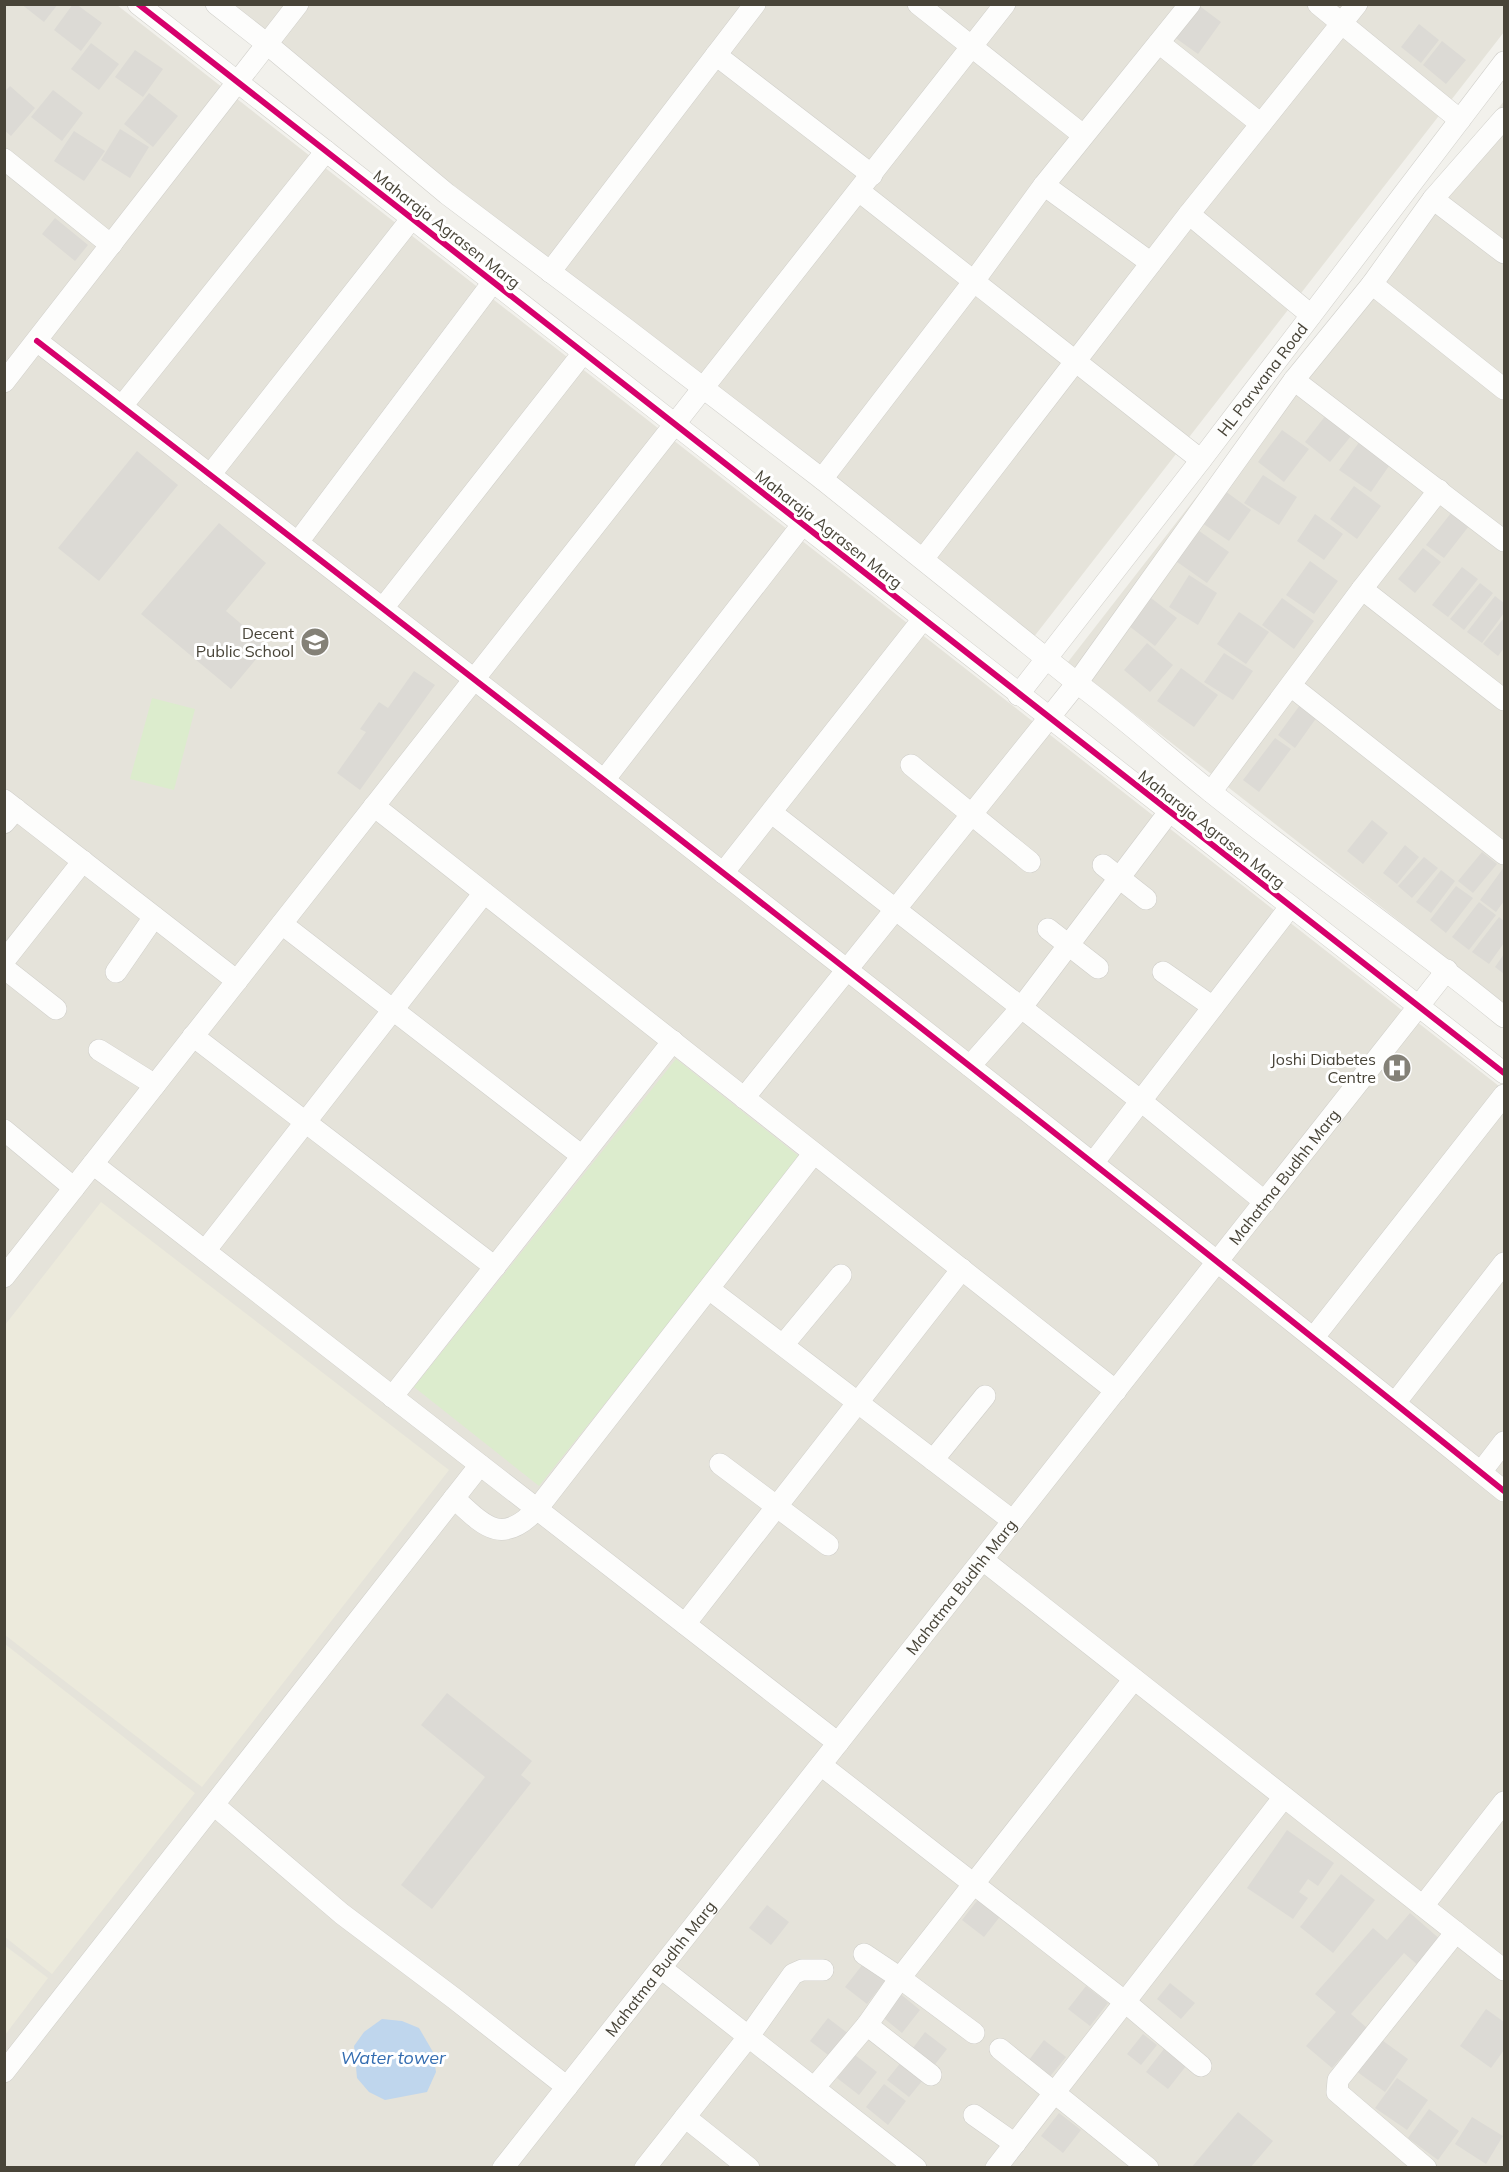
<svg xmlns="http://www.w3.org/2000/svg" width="1509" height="2172" font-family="Mulish,sans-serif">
<rect width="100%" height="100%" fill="#f2f1ec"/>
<!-- residential -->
<path fill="#e5e3da" d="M1504 4V32L1033 638 223 5Z
M5 5H117L1504 1090V2167L5 2168Z
M1504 101V1003L1068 662Z"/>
<!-- education -->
<path fill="#eceadc" d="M101 1202 449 1470 202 1787 5 1635V1325Z
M5 1644 195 1793 52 1974 5 1937Z
M4 1945 48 1978 5 2035H4Z"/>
<!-- green -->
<path fill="#dceccd" d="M152 698 195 709 174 790 130 779Z
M676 1059 801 1158 539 1486 414 1387Z"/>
<!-- water -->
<path fill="#bfd6ed" d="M382 2019 402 2021 419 2028 433 2052 436 2072 427 2092 385 2100 369 2092 357 2078 354 2046 364 2032Z"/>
<!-- building -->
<path fill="#dcdad5" d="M21 4H58L44 22Z
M73 4H76L102 23 81 51 54 30Z
M1197 4 1221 22 1198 54 1170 34Z
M1419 24 1439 40 1421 63 1401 47Z
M1442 41 1466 60 1446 84 1423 65Z
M91 43 119 64 99 90 71 69Z
M135 50 163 69 143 97 115 77Z
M10 86 35 108 11 136 4 130V92Z
M53 90 83 113 62 141 31 117Z
M149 93 178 116 153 147 124 124Z
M120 129 149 147 130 178 101 160Z
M74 131 105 151 84 181 54 161Z
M55 218 88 245 75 261 42 234Z
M1326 415 1351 436 1330 462 1305 442Z
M1282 430 1309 449 1284 482 1258 462Z
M1360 441 1391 463 1371 492 1339 470Z
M137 451 178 485 99 581 58 548Z
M1263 475 1297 497 1279 525 1244 503Z
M1354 486 1381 506 1357 539 1330 519Z
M1225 491 1251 510 1229 541 1202 523Z
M1451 513 1469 526 1444 558 1426 545Z
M1315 514 1343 534 1324 560 1297 541Z
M219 523 266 563 226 611 267 646 231 689 141 614Z
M1195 528 1229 552 1207 583 1173 559Z
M1423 548 1441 562 1415 593 1398 579Z
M1310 561 1338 581 1314 614 1286 595Z
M1462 567 1478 579 1448 617 1432 605Z
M1189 575 1217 593 1198 625 1169 607Z
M1480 583 1493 593 1464 630 1450 619Z
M1495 596 1504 603V613L1482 643 1467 632Z
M1151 598 1177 618 1155 646 1129 626Z
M1282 598 1314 621 1294 649 1262 625Z
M1239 612 1269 632 1246 664 1217 644Z
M1504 618V648L1498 656 1483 644Z
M1147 643 1173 665 1150 692 1124 670Z
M1224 653 1253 671 1233 700 1204 682Z
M1181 668 1218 695 1194 727 1157 701Z
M414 671 435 685 360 790 337 773 366 732 360 729 379 702 388 708Z
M1300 705 1317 717 1295 748 1278 735Z
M1275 738 1291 749 1259 792 1243 780Z
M1372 820 1388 833 1363 864 1347 851Z
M1405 845 1419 857 1397 884 1383 873Z
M1482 852 1497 864 1473 893 1458 881Z
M1424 857 1438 868 1412 898 1398 886Z
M1504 867V901L1496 912 1480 900Z
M1441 870 1455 881 1431 913 1416 902Z
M1456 886 1473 898 1446 933 1430 920Z
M1479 902 1496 915 1469 950 1452 937Z
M1499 917 1504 921V943L1489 964 1472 952Z
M1504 954V974L1495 967Z
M447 1693 532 1761 521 1775 531 1783 432 1909 401 1885 485 1777 421 1725Z
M1287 1830 1334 1863 1318 1886 1308 1879 1299 1892 1308 1898 1293 1919 1247 1888Z
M1341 1874 1375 1900 1333 1953 1300 1927Z
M980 1897 1002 1914 984 1937 962 1920Z
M767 1905 789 1922 771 1945 749 1928Z
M1410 1913 1442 1941 1420 1967 1404 1953 1351 2014 1367 2028 1332 2068 1306 2046 1336 2012 1315 1994 1373 1928 1387 1940Z
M863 1964 885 1981 867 2004 845 1987Z
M1170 1983 1195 2003 1181 2019 1157 1999Z
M1086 1986 1108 2003 1090 2026 1068 2009Z
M898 1992 920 2010 902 2033 880 2015Z
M1486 2009 1504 2022V2050L1491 2068 1460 2046Z
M828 2018 850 2035 832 2058 810 2041Z
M925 2032 947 2049 929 2072 907 2056Z
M1143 2034 1157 2045 1141 2065 1127 2054Z
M1379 2038 1408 2059 1385 2092 1356 2071Z
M1044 2040 1066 2057 1047 2080 1026 2064Z
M1164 2049 1186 2066 1168 2089 1146 2072Z
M855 2055 877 2072 859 2095 837 2078Z
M905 2057 927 2075 909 2097 887 2080Z
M1397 2078 1428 2100 1407 2130 1375 2108Z
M884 2084 906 2101 888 2125 866 2107Z
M1429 2109 1459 2131 1438 2160 1408 2138Z
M1238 2112 1273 2141 1250 2168H1191Z
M1059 2113 1081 2130 1063 2153 1041 2136Z
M1472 2117 1503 2136 1486 2164 1455 2144Z"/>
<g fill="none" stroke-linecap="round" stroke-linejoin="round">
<!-- minor casing -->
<g stroke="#d0cfca" stroke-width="22">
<g id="minor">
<path d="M138 4 1504 1073"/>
<path d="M216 4 267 44 447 194 625 328 822 479 1077 683C1123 717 1166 756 1211 792 1307 869 1409 939 1504 1017"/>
<path d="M918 4 1083 135"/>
<path d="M1318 4 1460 120"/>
<path d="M1159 43 1261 124"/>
<path d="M716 55 872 175"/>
<path d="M4 159 111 245 113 242"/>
<path d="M1044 185 1151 263"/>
<path d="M859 191 1201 460"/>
<path d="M1433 199 1504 253"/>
<path d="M1189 214 1311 315"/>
<path d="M550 272 755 4"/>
<path d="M1372 284 1504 389"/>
<path d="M37 341C529 721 1020 1101 1504 1491"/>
<path d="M1294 380 1504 541"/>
<path d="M4 382 298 4"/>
<path d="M122 406 326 151"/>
<path d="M210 475 412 218"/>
<path d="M822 479 974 281 1044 185 1190 4"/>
<path d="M298 542 493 282"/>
<path d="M923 559 1189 214 1357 4"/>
<path d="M1362 589 1504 700"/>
<path d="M383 608 583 353"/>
<path d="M1291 686 1504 854"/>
<path id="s1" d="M1018 695 1201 460 1504 62"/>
<path d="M911 765 1030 862"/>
<path d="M604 780 802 525"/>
<path d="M1211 792 1362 589 1439 490"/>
<path d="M4 800 237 981"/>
<path d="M374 806 1116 1391"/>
<path d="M772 813 1141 1101 1265 1202"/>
<path d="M4 823 16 809"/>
<path d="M1103 865 1146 899"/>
<path d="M723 873 923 619"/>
<path d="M282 924 582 1156"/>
<path d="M1048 929 1098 968"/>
<path d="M4 961 83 861"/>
<path d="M4 968 56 1009"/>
<path d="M116 972 154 917"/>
<path d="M1163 972 1213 1007"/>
<path d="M193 1036 495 1267"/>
<path d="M99 1050 155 1085"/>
<path d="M970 1066 1021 1008 1169 812"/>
<path d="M744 1098 1077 683 1294 380 1372 284 1433 199 1504 118"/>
<path d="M4 1130 74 1188"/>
<path d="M1093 1163 1290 907"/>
<path d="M93 1164 838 1743"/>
<path d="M205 1251 484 893"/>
<path d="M4 1277 1005 4"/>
<path d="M709 1289 1013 1521"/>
<path d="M1314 1337 1504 1095"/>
<path d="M783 1345 841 1275"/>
<path d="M392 1397 673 1041"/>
<path d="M1395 1403 1504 1263"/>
<path d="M933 1460 985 1396"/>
<path d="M720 1464 828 1545"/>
<path d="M1481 1472 1504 1442"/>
<path d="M454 1498C485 1527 502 1546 537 1509L814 1153"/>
<path d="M983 1560 1504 1970"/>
<path d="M685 1624 962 1269"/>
<path d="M821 1765 1124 2001 1201 2066"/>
<path d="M214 1805 342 1914 455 1999 567 2087"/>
<path d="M1423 1906 1504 1802"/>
<path d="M864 1954 900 1978 974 2033"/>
<path d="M661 1968 916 2168"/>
<path d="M867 2025 931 2075"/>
<path d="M1000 2049 1148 2168"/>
<path d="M4 2072 480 1465"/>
<path d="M814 2088 867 2025 900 1978 1134 1679"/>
<path d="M974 2115 1015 2144"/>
<path d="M685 2117 749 2168"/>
<path id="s2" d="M503 2168 1447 970"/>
<path d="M645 2168 749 2036 793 1974 802 1970H823"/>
<path d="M996 2168 1284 1797"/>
<path d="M1426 2168 1337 2092 1338 2080 1456 1932"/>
</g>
</g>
<!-- minor -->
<use href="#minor" stroke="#fdfdfc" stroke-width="21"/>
<!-- cycleway casing -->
<g stroke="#fff" stroke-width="10">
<path id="cycleway" d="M138 4 1504 1073
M37 341C529 721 1020 1101 1504 1491"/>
</g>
<!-- cycleway -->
<use href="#cycleway" stroke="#d6006c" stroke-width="6"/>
</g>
<!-- icons -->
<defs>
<g id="school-disc" transform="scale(1.5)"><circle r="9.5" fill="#848177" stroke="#fff"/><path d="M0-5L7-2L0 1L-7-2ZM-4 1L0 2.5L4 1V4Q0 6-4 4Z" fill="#fff"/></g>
<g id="hospital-disc" transform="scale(1.5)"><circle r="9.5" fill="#848177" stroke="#fff"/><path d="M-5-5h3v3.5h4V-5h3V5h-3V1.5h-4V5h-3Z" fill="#fff"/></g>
</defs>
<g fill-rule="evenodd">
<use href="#school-disc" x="315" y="642"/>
<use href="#hospital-disc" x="1397" y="1068"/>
</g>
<g text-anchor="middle" stroke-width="6" stroke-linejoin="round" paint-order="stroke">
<!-- street labels -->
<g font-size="16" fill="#484438" stroke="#fff">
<text transform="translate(447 229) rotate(38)" y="6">Maharaja Agrasen Marg</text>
<text dy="6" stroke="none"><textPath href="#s1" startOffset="399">HL Parwana Road</textPath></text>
<text transform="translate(829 529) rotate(38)" y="6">Maharaja Agrasen Marg</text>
<text transform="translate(1212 829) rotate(38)" y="6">Maharaja Agrasen Marg</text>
<text dy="6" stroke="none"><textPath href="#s2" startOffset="1262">Mahatma Budhh Marg</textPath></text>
<text dy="6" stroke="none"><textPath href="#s2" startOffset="740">Mahatma Budhh Marg</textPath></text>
<text dy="6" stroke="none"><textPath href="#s2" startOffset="254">Mahatma Budhh Marg</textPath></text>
</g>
<!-- poi labels -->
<g font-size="16" fill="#484438" stroke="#fff" text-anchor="end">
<text x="294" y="639">Decent<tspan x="294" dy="18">Public School</tspan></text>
<text x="1376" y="1065">Joshi Diabetes<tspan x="1376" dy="18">Centre</tspan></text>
</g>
<!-- water labels -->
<g font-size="18" font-style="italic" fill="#346db1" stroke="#fff">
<text x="393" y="2064">Water tower</text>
</g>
</g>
<!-- border -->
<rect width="1509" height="2172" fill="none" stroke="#484438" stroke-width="12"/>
</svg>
